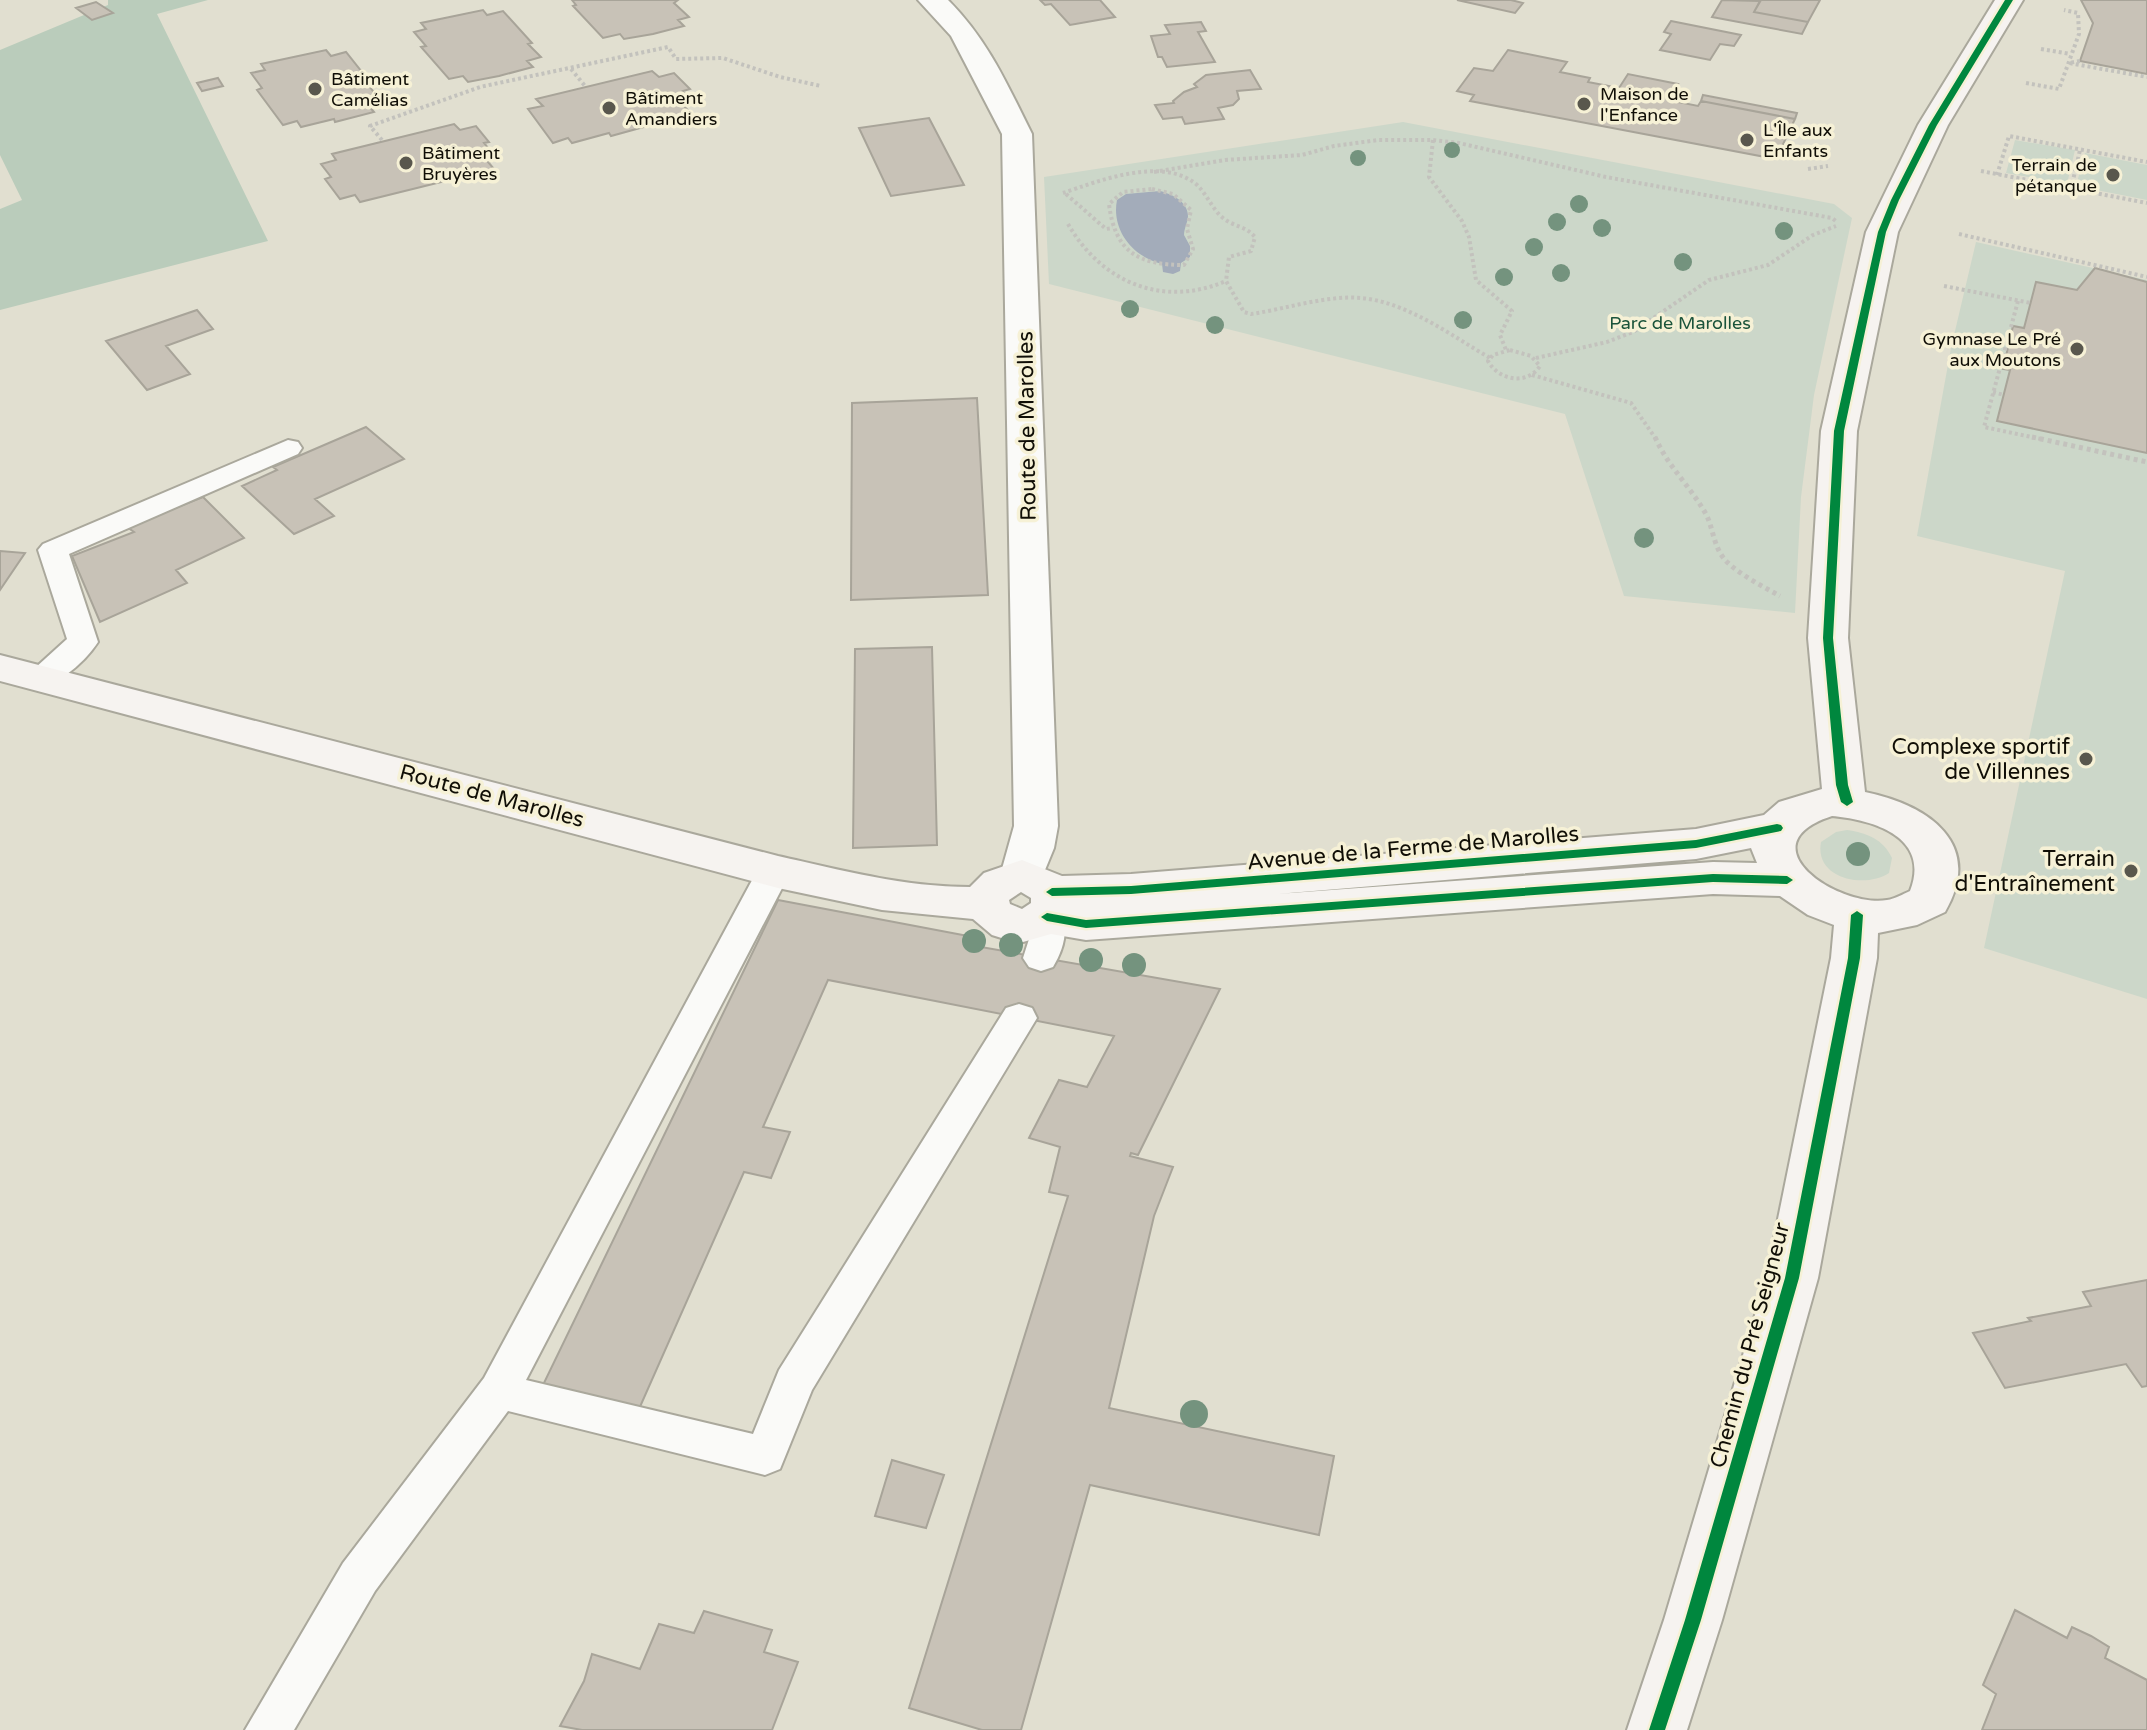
<svg xmlns="http://www.w3.org/2000/svg" width="2147" height="1730" font-family="'Varela Round',sans-serif">
<rect width="100%" height="100%" fill="#e1dfd0"/>
<!-- green -->
<path fill="#ccd7c9" d="M1403 122 1834 204 1852 218 1814 395 1801 497 1795 613 1624 596 1565 414 1049 284 1044 177Z
M2015 140 2075 150 2067 184 2006 173Z
M2085 153 2147 165V200L2076 186Z
M1976 242 2147 280V999L1984 948 2065 571 1917 536 1951 348Z
M1847 830C1867 833 1883 839 1892 858L1889 873C1865 889 1814 879 1821 842L1836 832Z"/>
<!-- forest -->
<path fill="#baccbb" d="M108 0H208L157 14 268 241 0 310V209L22 200 0 155V50L108 5Z"/>
<!-- water -->
<path fill="#a3acba" d="M1160 191C1171 194 1188 201 1188 216 1188 222 1184 228 1184 235L1190 246V257L1181 263 1180 271 1173 274 1163 272 1162 264C1133 257 1111 230 1117 200L1126 194Z"/>
<!-- building -->
<path fill="#c8c2b7" stroke="#a8a499" stroke-width="2" d="M572 0H678L674 3 689 17 678 20 684 26 653 34 624 39 620 34 603 38 573 6 576 5Z
M1040 0H1100L1115 17 1070 25 1051 4 1045 5Z
M1511 0 1523 3 1515 13 1457 0Z
M1722 0 1760 1 1754 12 1808 22 1802 34 1712 17Z
M1820 0 1808 22 1754 12 1761 0Z
M2081 0H2147V74L2080 61 2093 23Z
M96 2 113 13 92 20 76 8Z
M483 10 487 15 503 11 532 43 528 44 541 57 527 61 533 67 499 76 468 82 463 76 449 79 421 47 426 46 414 32 426 29 421 23Z
M1671 21 1741 35 1734 46 1720 44 1710 60 1660 50 1671 34 1664 32Z
M1201 22 1206 31 1198 32 1215 62 1167 67 1162 57H1158L1151 36 1170 34 1165 25Z
M326 50 331 56 346 52 373 86H369L381 101 368 105 374 112 335 122 334 119 301 127 297 121 283 125 257 90 262 88 251 73 265 70 261 64Z
M1508 50 1567 62 1560 72 1590 78 1588 82 1619 88 1628 74 1678 84 1668 100 1698 106 1701 101 1795 119 1776 159 1470 101 1474 95 1457 91 1474 68 1493 71Z
M1250 70 1261 89 1237 91 1239 99 1233 105 1218 108 1224 119 1185 124 1182 117 1163 119 1155 105 1174 103 1173 101 1184 92 1197 87 1194 84 1206 75Z
M652 71 659 77 674 73 690 89 683 91 695 104 684 106 691 114 611 136 609 133 572 143 568 138 553 143 528 109 543 106 536 99Z
M218 78 223 86 202 91 197 83Z
M1703 95 1797 113 1795 119 1701 101Z
M929 118 964 185 891 196 859 128Z
M454 124 460 130 476 126 489 142 484 143 497 159 488 162 494 169 360 202 355 195 340 199 325 179 331 177 321 164 336 160 332 154Z
M2095 268 2147 282V453L1997 421 2010 370 2003 369 2013 326 2024 328 2036 282 2077 290Z
M197 310 213 329 166 346 190 374 147 390 106 341Z
M977 398 988 595 851 600 852 403Z
M366 427 404 459 315 499 334 516 294 534 242 486 277 470 273 467Z
M203 497 244 538 176 570 187 583 100 622 72 556 134 532 127 527Z
M0 551 25 553 0 590Z
M932 647 937 845 853 848 855 649Z
M778 900 968 936 964 944 1220 989 1138 1155 1131 1153 1130 1156 1173 1167 1154 1216 1109 1408 1334 1456 1319 1535 1090 1485 1021 1730H982L909 1708 1068 1196 1049 1192 1060 1147 1029 1138 1059 1080 1087 1087 1114 1036 828 980 763 1127 790 1132 771 1178 744 1172 639 1409 542 1387Z
M2147 1280V1386L2142 1387 2126 1364 2005 1388 1973 1333 2031 1321 2028 1318 2091 1306 2083 1292Z
M892 1460 944 1475 926 1528 875 1516Z
M2015 1610 2067 1638 2072 1627 2091 1636 2109 1647 2105 1658 2147 1680V1730H1982L1996 1694 1983 1685Z
M704 1611 772 1630 764 1652 798 1662 772 1730H582L560 1726 584 1681 592 1654 640 1669 659 1624 694 1633Z"/>
<g fill="none" stroke-linecap="round" stroke-linejoin="round">
<!-- lane casing -->
<g stroke="#aaa89c" stroke-width="4">
<path id="lane" d="M288 440 298 442 302 448 298 454 69 554 98 642C85 662 53 692 29 685L24 678 67 639 38 550 43 544Z
M774 859 786 862 791 871 526 1380 753 1434 779 1370 1006 1008 1019 1004 1032 1008 1037 1018 812 1390 780 1469 765 1475 508 1411 375 1591 294 1730H245L343 1563 484 1378 757 871 762 862Z
M1047 904 1059 908C1070 927 1064 949 1053 967L1041 971 1029 967 1023 958 1030 936V917L1035 908Z"/>
</g>
<!-- street casing -->
<g stroke="#aaa89c" stroke-width="4">
<path id="street" d="M918 0H948C988 40 1007 84 1032 134L1058 826 1054 848 1038 887 1022 892 1006 887 1000 876 1014 826 1002 134 951 36Z"/>
</g>
<!-- secondary casing -->
<g stroke="#aaa89c" stroke-width="4">
<path id="secondary" d="M1995 0H2023L1948 125 1898 232 1857 431 1848 638 1865 792C1928 805 1985 843 1945 912L1917 925 1878 933 1877 958 1818 1278 1722 1620 1687 1730H1627L1664 1620 1766 1278 1831 958 1834 925 1808 915 1780 896 1713 894 1086 940 1051 934 1023 942 1008 940 992 935 973 919 882 910 778 888 0 681V655L778 856C841 870 905 887 970 887L984 873 1022 860 1062 876 1131 874 1696 829 1764 815 1779 802 1822 789 1808 638 1821 431 1866 232 1918 125ZM1832 816C1874 820 1931 837 1910 891 1903 894 1895 899 1887 900 1839 908 1743 845 1832 816ZM1751 848 1757 863 1713 862 1277 894 1696 859ZM1021 892 1031 898V903L1022 909 1010 904 1009 900Z"/>
</g>
<!-- path-far1 -->
<path stroke="#c3c2bd" stroke-width="4" stroke-dasharray="3 3" stroke-linecap="butt" d="M2041 49 2070 54
M2080 61 2069 63 2147 77
M571 69 585 86
M2026 83 2059 89 2079 34 2078 13 2064 10
M382 140 370 126 480 87 668 47 676 59 723 58 780 77 821 86
M1433 140 1429 177 1462 221 1469 237 1476 280 1512 311 1500 335 1506 350
M1808 169 1828 166
M1981 171 2147 203
M1154 172 1225 160 1302 155 1334 146 1378 140H1433L1459 143 1606 177 1832 218 1837 222
M1997 175 2009 136 2147 162
M1152 189 1173 194 1191 210 1187 229 1193 249 1184 265C1138 265 1115 252 1109 204L1123 192Z
M2071 189 2080 150
M1063 193C1099 181 1161 156 1196 184 1207 194 1212 209 1223 218 1234 227 1246 226 1255 237L1251 251 1229 257 1226 281
M1066 194 1106 229 1113 228
M1068 224C1102 283 1163 308 1226 281L1244 312 1251 314C1286 309 1326 295 1361 298 1407 302 1452 336 1490 358
M1959 234 2147 277
M1944 286 2031 303
M2018 301 1984 427 2041 439
M1510 350 1531 356 1540 366C1527 386 1498 380 1488 361L1493 355Z
M1536 358 1607 342 1633 332 1709 280 1768 265 1813 235 1836 226
M1532 375 1631 403 1656 439
M1993 392 2004 395"/>
<!-- path -->
<path stroke="#c3c2bd" stroke-width="5" stroke-dasharray="4 4" stroke-linecap="butt" d="M1655 437C1668 467 1692 488 1707 516 1714 532 1714 549 1727 562 1742 576 1762 586 1780 596
M2032 437 2147 462"/>
<!-- lane -->
<use href="#lane" fill="#fafaf8" fill-rule="evenodd"/>
<!-- street -->
<use href="#street" fill="#fafaf8" fill-rule="evenodd"/>
<!-- secondary -->
<use href="#secondary" fill="#f6f3f0" fill-rule="evenodd"/>
<!-- cycleway casing -->
<g stroke="#f6f1d6" stroke-width="5">
<path id="cycleway" d="M2005 0H2013L1937 125 1899 200 1886 232 1844 431 1833 638 1848 785 1853 802 1847 806 1841 802 1836 785 1823 638 1834 431 1878 232 1891 200 1929 125Z
M1777 824 1781 825 1783 828 1781 831 1696 848 1131 894 1052 896 1046 892 1052 888 1131 886 1696 840Z
M1713 874 1787 876 1793 880 1787 884 1713 882 1086 928 1047 921 1041 917 1047 913 1086 920Z
M1857 911 1863 915 1860 958 1799 1278 1701 1620 1665 1730H1649L1685 1620 1785 1278 1848 958 1851 915Z"/>
</g>
<!-- cycleway -->
<use href="#cycleway" fill="#00873e" fill-rule="evenodd"/>
</g>
<!-- trees -->
<g fill="#74937e">
<circle cx="1452" cy="150" r="8"/>
<circle cx="1358" cy="158" r="8"/>
<circle cx="1579" cy="204" r="9"/>
<circle cx="1557" cy="222" r="9"/>
<circle cx="1602" cy="228" r="9"/>
<circle cx="1784" cy="231" r="9"/>
<circle cx="1534" cy="247" r="9"/>
<circle cx="1683" cy="262" r="9"/>
<circle cx="1561" cy="273" r="9"/>
<circle cx="1504" cy="277" r="9"/>
<circle cx="1130" cy="309" r="9"/>
<circle cx="1463" cy="320" r="9"/>
<circle cx="1215" cy="325" r="9"/>
<circle cx="1644" cy="538" r="10"/>
<circle cx="1858" cy="854" r="12"/>
<circle cx="974" cy="941" r="12"/>
<circle cx="1011" cy="945" r="12"/>
<circle cx="1091" cy="960" r="12"/>
<circle cx="1134" cy="965" r="12"/>
<circle cx="1194" cy="1414" r="14"/>
</g>
<!-- markers -->
<g fill="#59574d" stroke="#f6f1d6" stroke-width="3">
<circle cx="315" cy="89" r="8"/>
<circle cx="1584" cy="104" r="8"/>
<circle cx="609" cy="108" r="8"/>
<circle cx="1747" cy="140" r="8"/>
<circle cx="406" cy="163" r="8"/>
<circle cx="2113" cy="175" r="8"/>
<circle cx="2077" cy="349" r="8"/>
<circle cx="2086" cy="759" r="8"/>
<circle cx="2131" cy="871" r="8"/>
</g>
<g text-anchor="middle" stroke-width="7" stroke-linejoin="round" paint-order="stroke">
<!-- far-poi labels -->
<g font-size="18" fill="#100e06" stroke="#f6f1d6" text-anchor="start">
<text x="331" y="85">Bâtiment<tspan x="331" dy="21">Camélias</tspan></text>
<text x="1600" y="100">Maison de<tspan x="1600" dy="21">l'Enfance</tspan></text>
<text x="625" y="104">Bâtiment<tspan x="625" dy="21">Amandiers</tspan></text>
<text x="1763" y="136">L'Île aux<tspan x="1763" dy="21">Enfants</tspan></text>
<text x="422" y="159">Bâtiment<tspan x="422" dy="21">Bruyères</tspan></text>
<text x="2097" y="171" text-anchor="end">Terrain de<tspan x="2097" dy="21">pétanque</tspan></text>
<text x="2061" y="345" text-anchor="end">Gymnase Le Pré<tspan x="2061" dy="21">aux Moutons</tspan></text>
</g>
<!-- far-park labels -->
<g font-size="18" fill="#1b543b" stroke="#f6f1d6">
<text x="1680" y="329">Parc de Marolles</text>
</g>
<!-- street labels -->
<g font-size="22" fill="#100e06" stroke="#f6f1d6">
<text transform="translate(1026 426) rotate(-91)" y="8">Route de Marolles</text>
<text transform="translate(492 795) rotate(15)" y="8">Route de Marolles</text>
<text transform="translate(1413 847) rotate(-5)" y="8">Avenue de la Ferme de Marolles</text>
<text transform="translate(1749 1345) rotate(-75)" y="8">Chemin du Pré Seigneur</text>
</g>
<!-- poi labels -->
<g font-size="22" fill="#100e06" stroke="#f6f1d6" text-anchor="end">
<text x="2070" y="754">Complexe sportif<tspan x="2070" dy="25">de Villennes</tspan></text>
<text x="2115" y="866">Terrain<tspan x="2115" dy="25">d'Entraînement</tspan></text>
</g>
</g>
</svg>
